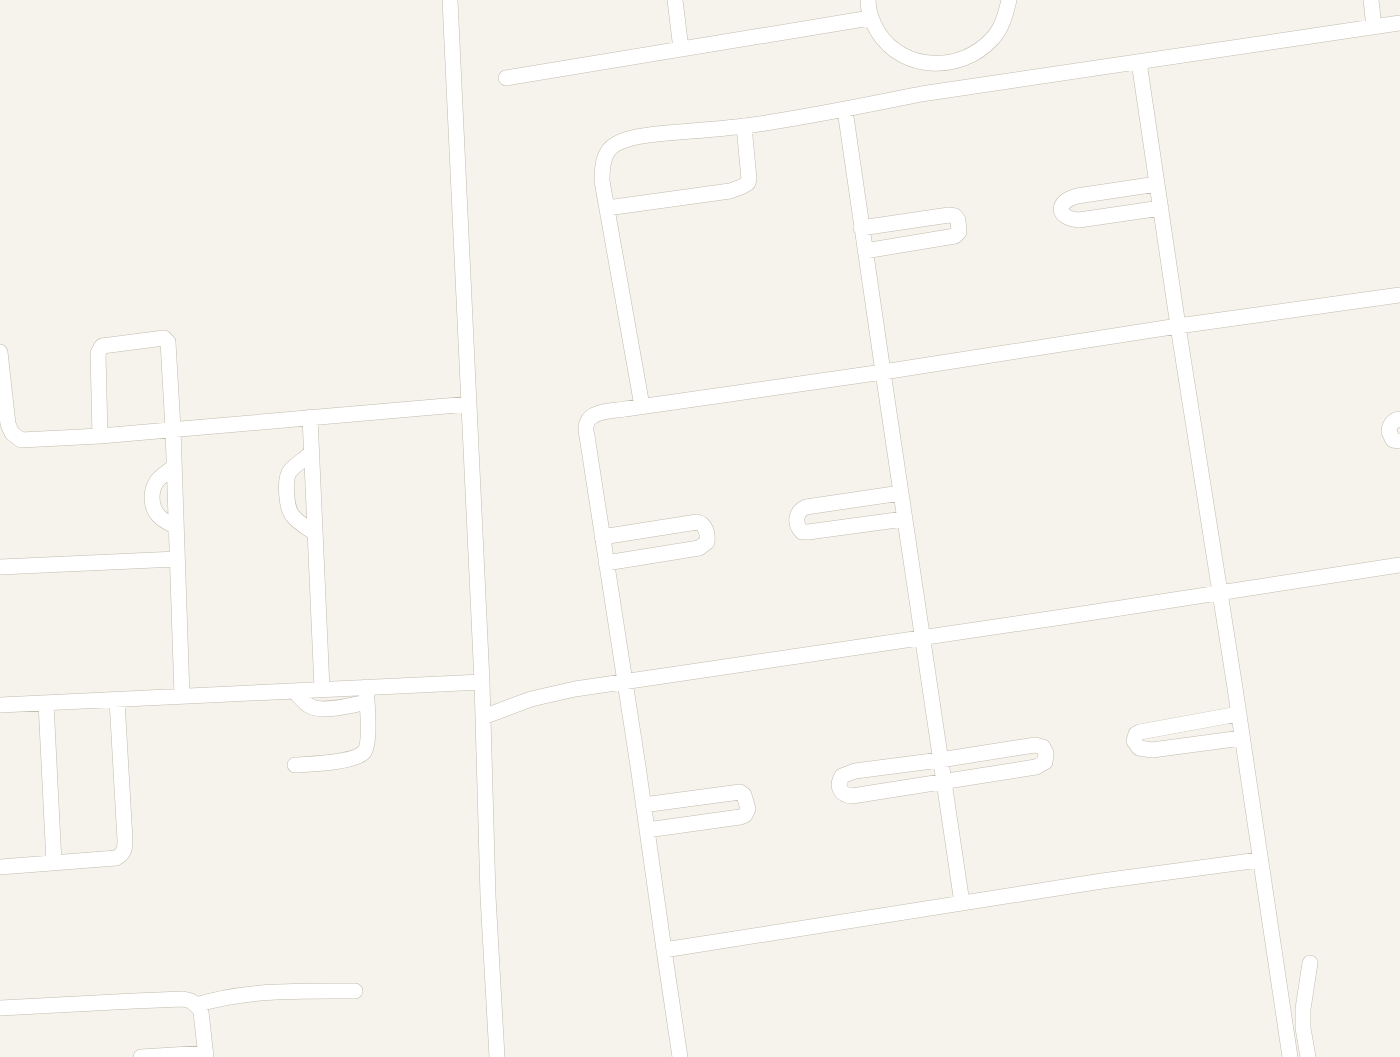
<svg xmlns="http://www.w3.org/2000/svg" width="1400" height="1057" font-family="'Archivo Narrow',sans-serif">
<rect width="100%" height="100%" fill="#f6f3ec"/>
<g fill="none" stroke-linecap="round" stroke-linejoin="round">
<!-- minor casing -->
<g stroke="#c2bbae" stroke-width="16">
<path id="minor" d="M450 0 482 682 488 896 497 1057
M675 0 681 49
M868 0C868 12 872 22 878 32 903 72 961 73 992 39 1002 29 1006 13 1009 0
M1371 0 1374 27
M1139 62 1178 326 1400 295
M506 78 870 18
M845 110 883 372 1178 326 1235 688 1290 1057
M1157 184 1077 196C1055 202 1056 218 1079 220L1161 208
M607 208 730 191 741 187 748 183 749 179 744 126
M861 228 949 215 955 216 958 220 959 232 955 236 865 251
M0 352 8 424 12 433 21 440 100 436 469 404
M642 406 602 181C602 167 603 151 616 144 631 136 650 135 667 133 693 131 719 129 745 126 804 118 862 106 921 94L1400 23
M310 417 322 689
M1400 419C1393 420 1389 425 1389 432L1393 440 1400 441
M100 436 98 353 102 346 164 338 168 342 173 429 182 696
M311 453C305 459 296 464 290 471 284 479 286 509 293 516 298 523 308 528 315 533
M174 467C168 471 162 475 157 481 150 491 150 508 160 517 164 521 171 524 176 527
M901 493 806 507C795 512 794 524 802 532H808L904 519
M602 537 697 522C706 524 708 534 707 542L699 548 606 563
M0 567 177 559
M294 691C298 695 303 701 308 705 321 714 352 705 367 702
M46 703 54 863
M0 705 482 682
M1238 714 1140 732 1136 734 1134 741 1139 748 1152 750 1242 738
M483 717 531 699 575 689 1069 616 1400 565
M1035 745 1043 747 1046 753 1045 762 1036 767 852 796C840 795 836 786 842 776L855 771 940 760Z
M295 765C311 764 354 763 364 752 371 744 367 699 366 687
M643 805 740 792 744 795 748 809 745 815 740 817 647 830
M0 867 116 858C124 854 125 849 125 840L117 700
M664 950 1102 881 1259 860
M196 1005C247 989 302 991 355 991
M0 1008 134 1001 183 999 191 1001 199 1008 201 1012 206 1057
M141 1057 206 1053
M680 1057 664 950 638 766 587 436C586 432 585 427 587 423 591 410 614 411 625 409L883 372 962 903
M1308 1057 1303 1028V1009L1310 963"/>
</g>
<!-- minor -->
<use href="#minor" stroke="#fff" stroke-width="15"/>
</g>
</svg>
